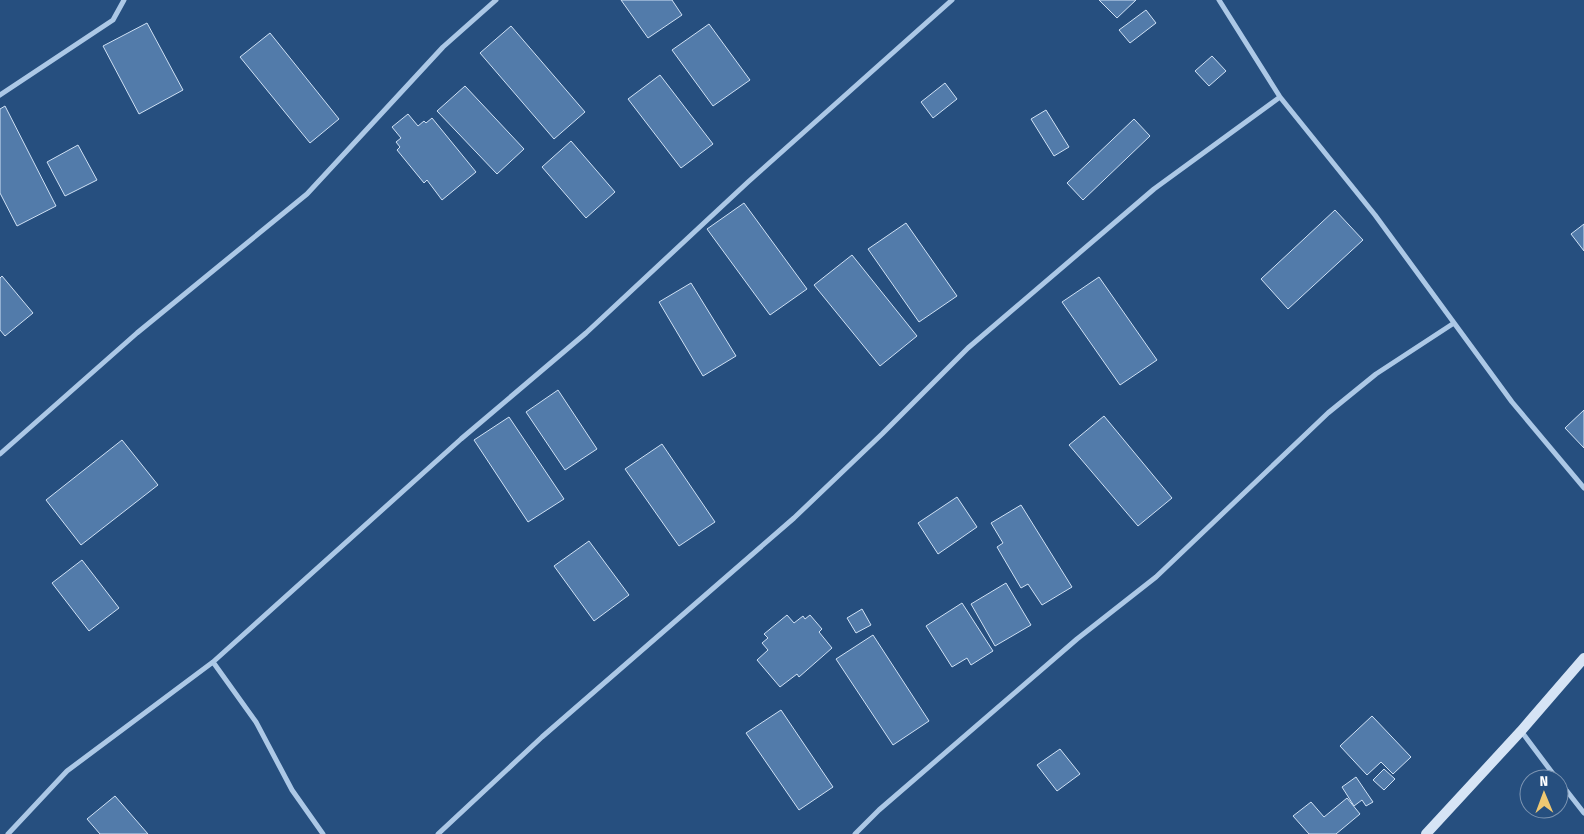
<svg xmlns="http://www.w3.org/2000/svg" width="1584" height="834" font-family="'Fira Sans Condensed',sans-serif">
<rect width="100%" height="100%" fill="#264f7f"/>
<!-- building -->
<path fill="#527baa" stroke="#cfe1f5" d="M621 0H672L682 15 648 38Z
M1099 0H1136L1117 18Z
M1146 10 1156 23 1130 43 1119 30Z
M147 23 183 90 139 114 103 46Z
M709 24 750 80 713 106 672 50Z
M511 26 585 112 554 139 480 53Z
M270 33 339 119 310 143 240 57Z
M1212 56 1226 71 1209 86 1195 71Z
M660 75 713 144 681 168 628 99Z
M945 83 957 99 933 118 921 102Z
M465 86 524 149 497 174 437 111Z
M5 106 56 206 17 226 0 193V109Z
M1046 110 1069 147 1054 156 1031 119Z
M408 114 418 126 424 121 426 123 432 118 476 172 442 200 427 180 424 183 397 150 400 147 396 142 401 138 392 127Z
M1134 119 1150 136 1083 200 1067 183Z
M571 141 615 192 586 218 542 167Z
M78 145 97 180 65 196 47 162Z
M744 203 807 289 770 315 707 229Z
M1335 210 1363 240 1288 309 1261 279Z
M906 223 957 296 919 322 868 249Z
M1584 224V251L1571 234Z
M852 255 917 336 880 366 814 285Z
M2 276 33 313 5 336 0 330V278Z
M1099 277 1157 360 1120 385 1062 302Z
M691 283 736 356 703 376 659 302Z
M558 390 597 449 565 470 526 412Z
M1584 410V448L1565 428Z
M1104 416 1172 498 1138 526 1069 445Z
M509 417 564 499 528 522 474 440Z
M122 440 158 485 81 545 46 500Z
M662 444 715 522 679 546 625 469Z
M957 497 977 527 938 554 918 523Z
M1021 505 1072 587 1042 605 1028 584 1021 588 997 547 1003 543 991 523Z
M589 541 629 595 594 621 554 566Z
M82 560 119 608 89 631 52 583Z
M1006 583 1031 625 995 646 971 604Z
M962 603 993 651 971 665 967 658 952 667 926 626Z
M862 609 871 625 856 633 847 618Z
M787 615 794 623 803 616 805 619 810 615 822 629 819 632 832 648 799 677 797 674 780 687 757 660 768 650 762 643 768 638 764 634Z
M873 635 929 721 893 745 836 659Z
M781 710 833 787 799 810 746 733Z
M1372 716 1411 757 1393 774 1381 762 1367 775 1340 746Z
M1060 749 1080 774 1057 791 1037 765Z
M1384 769 1395 779 1384 790 1373 780Z
M1356 777 1373 802 1366 806 1362 800 1354 806 1342 787Z
M115 796 148 834H100L87 819Z
M1347 798 1360 814 1336 834H1309L1293 816 1311 802 1324 817Z"/>
<g fill="none" stroke-linecap="round" stroke-linejoin="round">
<!-- street -->
<path stroke="#acc8e6" stroke-width="5" d="M1219 0 1280 97 1375 215 1512 402 1584 488
M0 95 113 20 124 0
M0 454 137 333 307 194 443 47 496 0
M213 662 256 722 292 790 323 834
M1521 731 1557 779
M1559 781 1584 813
M8 834 67 771 213 662 461 439 586 333 748 182 952 0
M438 834 542 737 794 518 882 434 968 348 1154 189 1280 97
M855 834 879 810 1077 639 1156 577 1328 413 1376 374 1454 323"/>
<!-- secondary -->
<path stroke="#d6e4f5" stroke-width="10" d="M1426 834 1521 731 1584 658"/>
</g>
<!-- north arrow -->
<g transform="translate(1544 794) rotate(359)"><circle r="24" fill="#264f7f" stroke="#7d95b2"/>
<path d="M0-4L9 19L0 12L-9 19Z" fill="#efc872"/>
<text y="-8" font-size="14" font-weight="bold" text-anchor="middle" fill="#ffffff">N</text>
</g>
</svg>
